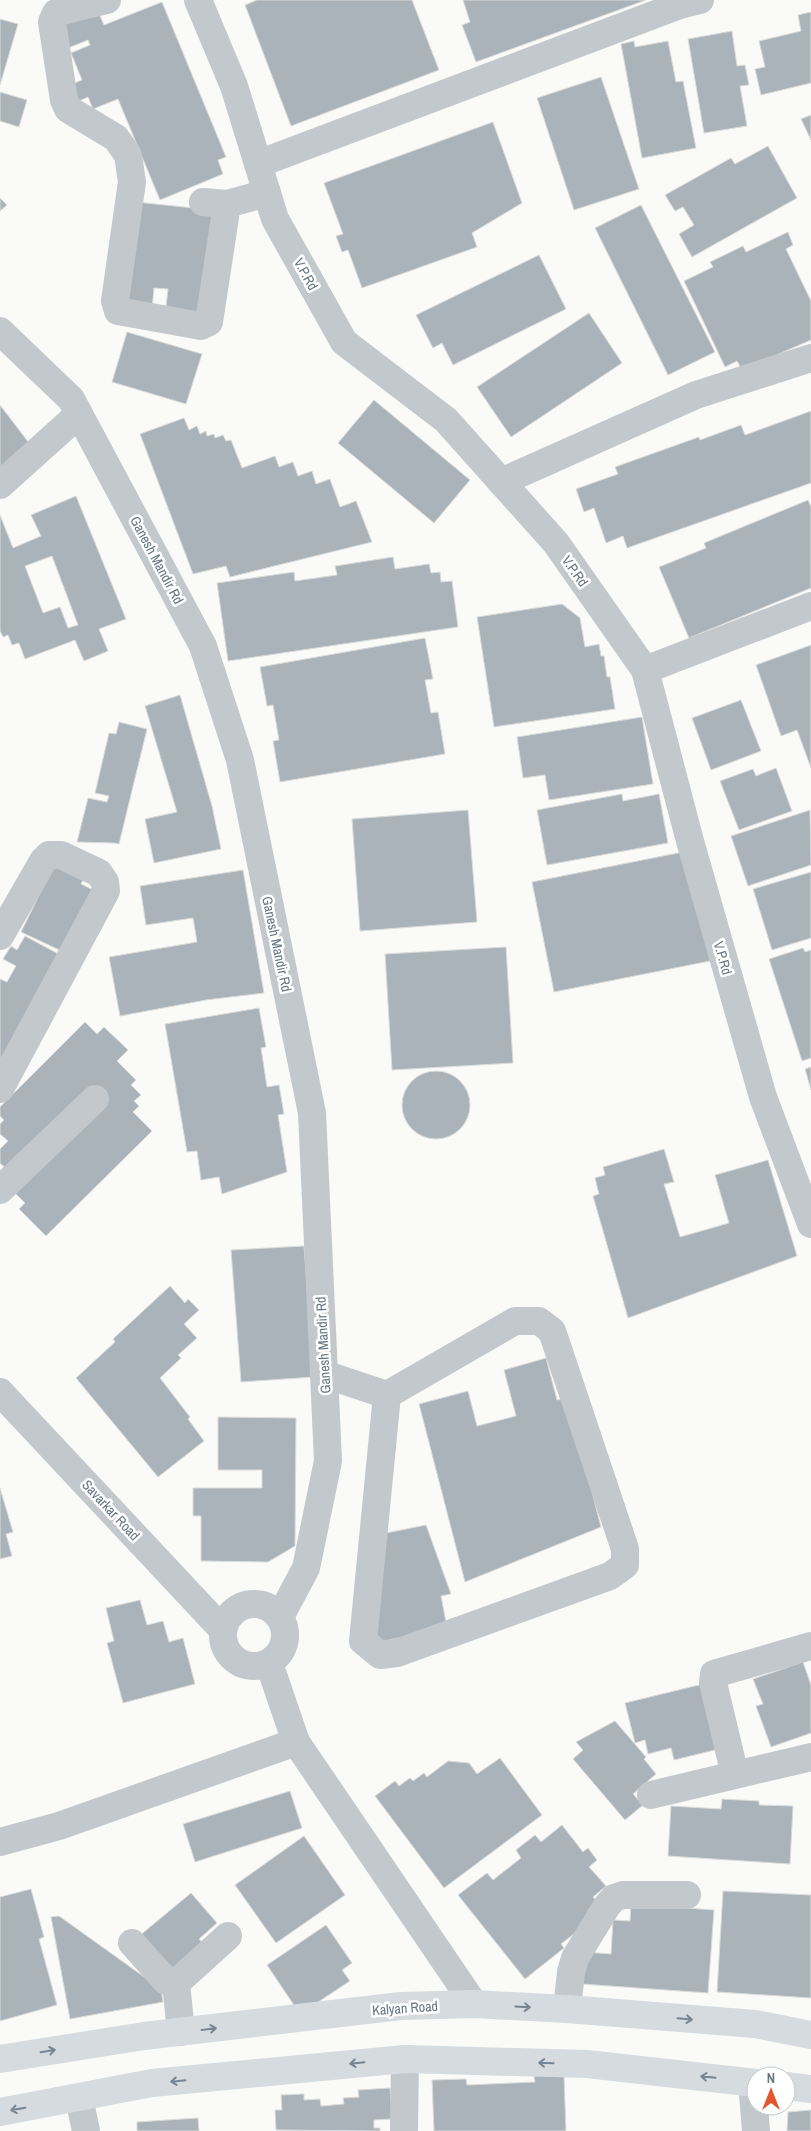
<svg xmlns="http://www.w3.org/2000/svg" width="811" height="2131" font-family="'Archivo Narrow',sans-serif">
<rect width="100%" height="100%" fill="#fafaf8"/>
<!-- building -->
<path fill="#aab3b9" stroke="#dcdcda" fill-rule="evenodd" d="M257 0H412L439 70 291 126 245 5Z
M463 0H646L476 62 462 25 470 22Z
M162 2 226 157 218 160 223 174 160 200 118 99 93 109 88 97 72 104 65 87 82 80 71 53 90 45 88 40 68 48 59 25 97 9 104 25Z
M811 12V83L761 95 755 69 765 67 759 41 801 31 798 15Z
M0 19 18 24 0 85Z
M732 31 737 66 745 65 749 85 740 86 747 126 704 133 688 39Z
M634 41 635 47 668 41 676 82 683 81 696 148 642 158 621 44Z
M601 77 639 189 574 210 537 98Z
M0 92 27 100 19 127 0 121Z
M811 115V140L801 119Z
M493 122 522 203 472 233 477 247 362 288 348 250 342 252 336 236 343 234 324 183Z
M768 146 797 198 692 257 679 234 694 225 683 207 675 211 665 195 731 158 735 164Z
M0 198 7 205 0 211Z
M136 202 213 210 202 318 165 315 168 289 154 288 152 309 125 306Z
M641 205 715 352 668 375 595 228Z
M788 232 793 245 786 249 811 301V340L742 370 737 361 725 367 684 281 713 267 710 262 743 246 746 252Z
M539 255 566 309 453 365 442 343 433 348 416 315Z
M589 313 622 363 511 437 477 387Z
M127 332 202 354 186 404 112 382Z
M374 400 470 480 434 523 338 443Z
M0 405 29 443 0 476Z
M811 411V483L627 548 623 536 606 543 594 508 584 512 576 489 618 474 615 467 699 437 700 440 741 425 745 435Z
M184 418 189 430 197 426 200 434 206 431 207 436 214 434 215 438 223 435 226 441 231 440 242 468 275 456 279 467 293 462 298 476 312 471 316 484 330 479 340 507 356 501 372 542 230 577 226 566 193 574 140 434Z
M76 496 126 619 99 629 108 651 84 661 75 640 25 659 19 643 12 645 8 635 3 637 0 631V515L13 548 41 536 31 515ZM52 556 78 625 68 628 60 607 43 613 25 566Z
M808 500 811 507V588L689 638 659 567 706 548 704 543Z
M393 557 395 569 429 564 431 573 440 572 441 582 452 581 458 627 228 661 217 583 294 572 295 581 337 575 335 566Z
M562 604 580 618 585 647 599 644 601 656H604L607 677H610L615 709 494 727 477 617Z
M425 638 433 679 425 680 431 713 438 712 445 754 280 782 273 741 279 740 273 705 267 706 260 667Z
M811 645V768L797 730 781 736 756 665Z
M180 695 212 806 221 849 154 863 145 819 177 812 145 706Z
M741 700 761 751 711 770 692 718Z
M642 717 653 784 549 800 545 775 523 778 517 737Z
M119 722 147 729 119 844 114 843 77 842 88 798 107 802 109 796 95 793 109 733 116 734Z
M776 768 792 811 739 830 720 781 753 769 756 776Z
M622 794 623 801 659 794 668 843 547 865 537 810Z
M468 810 477 922 360 931 352 819Z
M810 810 811 865 748 886 731 836Z
M688 851 710 961 554 992 532 882Z
M57 859 84 877 81 884 97 892 68 954 21 932Z
M243 870 264 993 206 1000 120 1016 109 957 197 942 193 918 146 925 140 886Z
M811 872V938L772 950 753 889Z
M25 936 64 957 0 1070V979L7 982 16 966 3 959 11 946 17 950Z
M506 947 513 1063 392 1070 385 954Z
M803 948 805 952 811 950V1058L802 1061 769 959Z
M259 1008 266 1047 261 1048 267 1087 279 1085 284 1114 278 1115 287 1172 222 1194 219 1177 201 1180 197 1151 187 1152 165 1024Z
M85 1022 97 1034 104 1027 128 1050 117 1061 136 1080 131 1085 141 1095 134 1101 139 1106 133 1112 152 1131 46 1236 19 1209 25 1203 12 1190 11 1173 0 1163V1149L8 1141 0 1134V1124L4 1120 0 1116V1107Z
M811 1067V1090L805 1069Z
M402 1105a34 34 0 1 1 68 0a34 34 0 1 1-68 0Z
M664 1149 674 1182 664 1184 680 1237 729 1223 715 1175 768 1160 797 1256 628 1318 593 1196 599 1194 595 1178 605 1175 603 1167Z
M304 1246 314 1377 241 1382 231 1250Z
M170 1286 185 1303 188 1299 199 1310 184 1324 197 1338 178 1355 181 1358 160 1378 190 1417 188 1419 204 1441 158 1477 76 1378 115 1342 113 1339Z
M546 1358 557 1400 568 1398 601 1527 465 1582 419 1404 468 1391 477 1426 516 1416 504 1370Z
M218 1417 296 1418 295 1546 268 1562 201 1561V1516H193V1488H262V1470H218Z
M0 1488 13 1532 6 1534 12 1556 0 1559Z
M426 1525 451 1594 441 1596 447 1627 376 1643 381 1534Z
M140 1600 147 1625 163 1621 169 1642 183 1638 195 1684 123 1703 107 1643 114 1641 106 1608Z
M803 1662 811 1685V1733L771 1747 756 1706 763 1704 753 1679Z
M703 1684 719 1749 674 1760 671 1748 648 1754 645 1740 635 1743 625 1703Z
M615 1721 646 1757 644 1759 656 1774 633 1794 643 1805 625 1820 573 1759 583 1750 576 1742Z
M500 1758 542 1815 444 1888 375 1796 395 1781 399 1786 410 1778 413 1781 424 1773 427 1777 448 1761 469 1763 477 1774Z
M290 1791 302 1828 195 1862 183 1824Z
M722 1799 759 1801V1805L793 1806 790 1864 668 1856 671 1806 721 1809Z
M562 1825 583 1852 588 1848 597 1860 589 1867 606 1886 593 1897 598 1903 588 1910 594 1918 561 1944 564 1948 525 1979 458 1895 487 1873 493 1880 521 1858 516 1850 535 1835 541 1842Z
M304 1836 345 1895 276 1943 235 1885Z
M31 1889 44 1937 39 1939 57 2005 0 2021V1897Z
M723 1891 811 1895V1998L717 1992Z
M191 1893 217 1923 199 1939 206 1947 172 1976 138 1937Z
M631 1904 714 1910 708 1993 582 1984 584 1952 611 1954 613 1920 630 1921Z
M59 1916 161 1989 163 2002 70 2019 51 1917Z
M326 1925 352 1963 342 1970 350 1981 300 2014 267 1965Z
M564 2075 566 2131H434L432 2080 466 2079 467 2085 535 2082 534 2076Z
M390 2088 392 2119 374 2120V2128H380V2131L276 2130 275 2110H282L281 2095 304 2094V2100L320 2099 321 2106 344 2104 343 2098 359 2097 358 2090Z
M811 2110V2131H787L788 2112Z
M198 2118 199 2131H137V2122Z"/>
<g fill="none" stroke-linecap="round" stroke-linejoin="round">
<!-- minor -->
<path stroke="#c3c8cc" stroke-width="28" d="M73 0 74 8 56 13 52 22 64 100 68 109 116 138 128 155 132 182 115 301 118 311 201 326 209 322 227 204
M74 8 107 0
M258 164 680 5 700 0
M203 202 227 204 267 193
M501 482 696 395 811 358
M0 485 79 414
M645 670 811 606
M0 936 43 861 49 855H61L99 873 105 882 106 891 0 1089
M0 1190 95 1099
M324 1374 387 1395 515 1321H539L552 1331 625 1549V1565L610 1576 397 1653 380 1655 363 1641 387 1395
M0 1392 222 1629
M735 1775 713 1683 714 1674 811 1646
M651 1795 811 1757
M0 1842 59 1826 296 1742
M132 1943 166 1981 176 1983 228 1936
M176 1983 181 2032
M567 2009 571 1972 575 1958 607 1906 614 1898 623 1895H687
M756 2084 753 2094 756 2131
M79 2098 86 2131
M404 2131 405 2059"/>
<!-- tertiary -->
<path stroke="#c3c8cc" stroke-width="28" d="M198 0 234 86 275 219 344 342 446 420 556 543 645 670 690 841 763 1097 811 1224
M0 331 71 399 203 646 240 760 312 1113 328 1461 306 1568 280 1617
M223 1635a31 31 0 1 1 62 0a31 31 0 1 1-62 0Z
M269 1663 296 1742 474 2004"/>
<!-- secondary -->
<path stroke="#d6dbdf" stroke-width="28" d="M0 2059 144 2036 401 2006 474 2004 567 2009 755 2024 811 2035
M786 2086 811 2089
M0 2112 152 2083 405 2059 587 2064 756 2083"/>
</g>
<!-- one-way arrows -->
<defs><path id="oneway-shaft" d="M-6 0H5M1.5-3L5.5 0L1.5 3" fill="none" stroke-width="1.6" stroke-linecap="round" stroke-linejoin="round" transform="scale(1.25)"/></defs>
<g stroke="#768591">
<use href="#oneway-shaft" transform="translate(523 2007) rotate(3)"/>
<use href="#oneway-shaft" transform="translate(685 2019) rotate(5)"/>
<use href="#oneway-shaft" transform="translate(209 2029) rotate(-7)"/>
<use href="#oneway-shaft" transform="translate(48 2051) rotate(-9)"/>
<use href="#oneway-shaft" transform="translate(357 2063) rotate(174)"/>
<use href="#oneway-shaft" transform="translate(546 2063) rotate(-178)"/>
<use href="#oneway-shaft" transform="translate(708 2077) rotate(-174)"/>
<use href="#oneway-shaft" transform="translate(178 2081) rotate(174)"/>
<use href="#oneway-shaft" transform="translate(18 2109) rotate(170)"/>
</g>
<g text-anchor="middle" stroke-width="5" stroke-linejoin="round" paint-order="stroke">
<!-- street labels -->
<g font-size="14" fill="#657683" stroke="#fff">
<text transform="translate(306 274) rotate(61)" y="5">V.P.Rd</text>
<text transform="translate(157 560) rotate(62)" y="5">Ganesh Mandir Rd</text>
<text transform="translate(575 571) rotate(55)" y="5">V.P.Rd</text>
<text transform="translate(277 944) rotate(78)" y="5">Ganesh Mandir Rd</text>
<text transform="translate(723 958) rotate(74)" y="5">V.P.Rd</text>
<text transform="translate(323 1345) rotate(-93)" y="5">Ganesh Mandir Rd</text>
<text transform="translate(111 1510) rotate(47)" y="5">Savarkar Road</text>
<text transform="translate(405 2008) rotate(-4)" y="5">Kalyan Road</text>
</g>
</g>
<!-- north arrow -->
<g transform="translate(771 2091)"><circle r="24" fill="#ffffff" stroke="#c1c8cd"/>
<path d="M0-4L9 19L0 12L-9 19Z" fill="#e4572e"/>
<text y="-8" font-size="14" font-weight="bold" text-anchor="middle" fill="#657683">N</text>
</g>
</svg>
